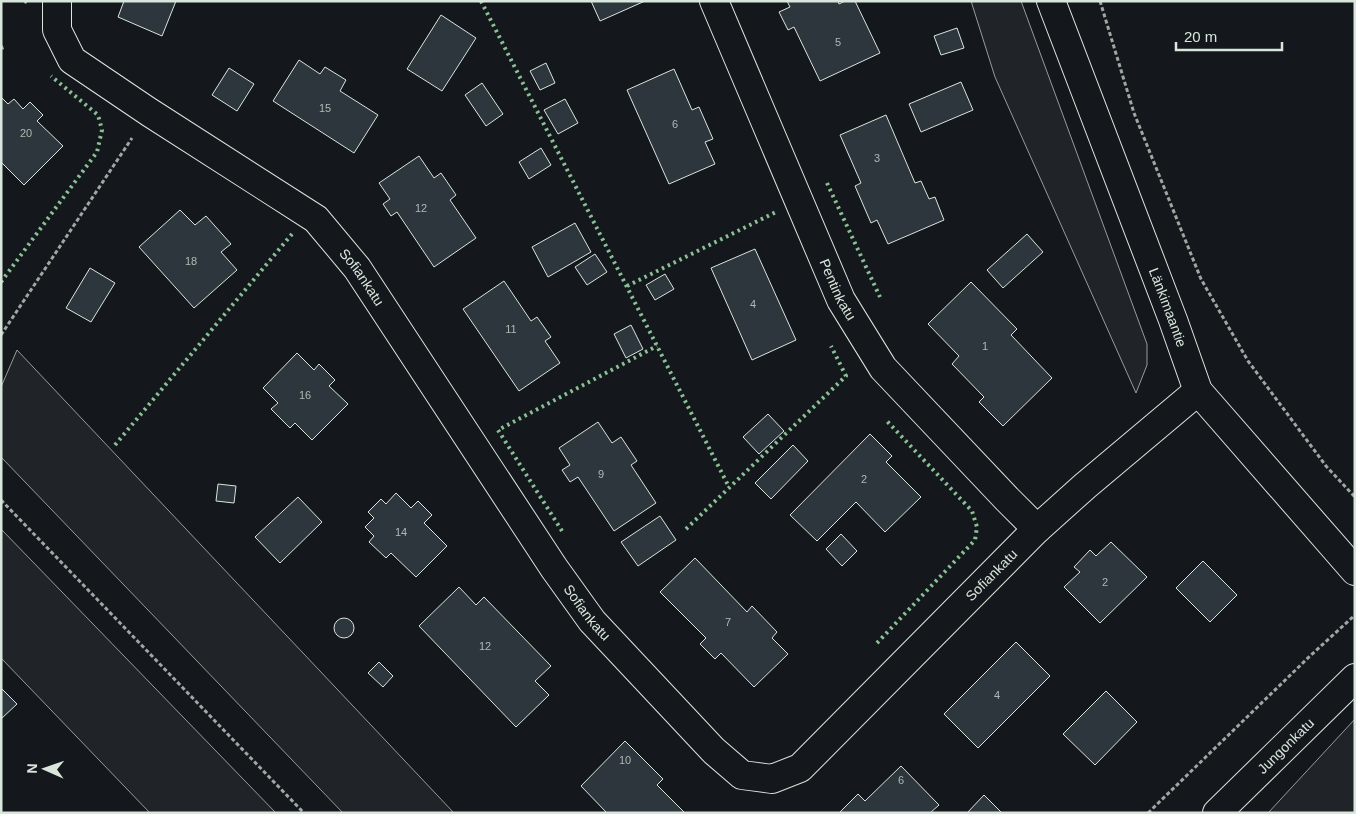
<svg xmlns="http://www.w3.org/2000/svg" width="1356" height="814" font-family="Arial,sans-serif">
<rect width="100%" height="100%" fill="#14181c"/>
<!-- green -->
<path fill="#202428" stroke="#939e99" d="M971 1H1021L1147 344V365L1136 393 995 77Z
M17 350 454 813H343L1 457V387Z
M1 529 276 813H150L1 658Z
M1355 719V813H1268Z"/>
<!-- building -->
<path fill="#2c363c" stroke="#d8e6dc" d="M124 1H176L162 36 118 17Z
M591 1H645L600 21Z
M787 1H838L839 4 845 1H855L880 53 820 81 794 27 788 30 779 12 790 7Z
M441 15 476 38 442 91 407 69Z
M957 28 964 48 941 55 934 36Z
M299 60 320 74 325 67 346 80 340 91 378 115 354 153 273 101Z
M546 63 555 83 540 90 530 71Z
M229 68 254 84 237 111 212 95Z
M674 69 692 110 699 107 713 139 705 142 715 164 669 184 627 90Z
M961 82 973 110 921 132 909 104Z
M482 83 503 114 486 126 465 95Z
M1 97 8 104 14 99 23 109 30 102 43 115 37 121 63 146 24 185 1 162Z
M565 99 578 123 558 134 544 110Z
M886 115 915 183 921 181 929 199 935 197 944 220 888 244 877 220 871 223 855 186 861 183 840 135Z
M541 148 551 165 529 179 519 162Z
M419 156 434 178 441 173 456 195 450 200 476 238 434 267 397 212 391 216 383 204 390 199 379 183Z
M180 210 195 225 206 216 231 244 221 252 237 270 194 308 139 247Z
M575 223 591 252 548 277 532 247Z
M1027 234 1043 252 1003 288 987 270Z
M755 249 796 340 752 360 711 268Z
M595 254 607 272 587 285 575 267Z
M90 268 115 283 91 322 66 308Z
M665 274 674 289 655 300 646 285Z
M504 281 531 321 537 317 551 337 545 341 560 363 519 391 463 309Z
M971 282 1017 329 1011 335 1052 378 1003 426 979 402 984 397 952 364 959 356 928 324Z
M631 325 643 349 626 358 614 334Z
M297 353 314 370 319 364 335 380 329 386 348 404 312 440 295 423 290 428 271 409 278 403 263 388Z
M768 414 784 431 759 454 743 437Z
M598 422 612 443 621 437 637 461 631 465 656 503 614 531 578 477 570 482 562 470 570 465 559 448Z
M870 434 892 456 886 462 921 497 885 532 856 502 817 541 790 515Z
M793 445 808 461 771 499 755 483Z
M218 484 236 486 234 503 216 501Z
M396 493 411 508 418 501 432 515 424 523 447 546 416 577 391 553 386 558 369 542 374 536 365 527 374 518 368 512 381 499 386 504Z
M298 497 322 522 280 563 255 537Z
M660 516 676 540 638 566 621 542Z
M841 534 857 551 842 566 826 549Z
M1111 542 1147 577 1100 623 1064 587 1080 572 1074 567 1090 550 1096 556Z
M695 558 747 612 752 606 777 632 772 638 788 654 754 687 721 653 715 659 700 644 706 638 660 592Z
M1203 561 1237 595 1210 622 1176 588Z
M459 587 476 605 484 597 551 666 535 681 549 695 516 727 419 626Z
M334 628a10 10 0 1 1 20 0a10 10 0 1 1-20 0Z
M1016 642 1050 676 978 748 944 714Z
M379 662 393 676 383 687 368 673Z
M1 688 17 704 1 719Z
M1106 691 1137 722 1095 765 1063 734Z
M625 741 663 779 657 785 685 813H607L581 786Z
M901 766 939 805 930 813H839L858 794 865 801Z
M984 795 1002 813H967Z"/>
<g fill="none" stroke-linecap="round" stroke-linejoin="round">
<!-- minor casing -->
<g stroke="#d8e6dc" stroke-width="30">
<g id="minor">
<path id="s1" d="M57 1V30L72 60 149 112 316 219 357 268 554 568 592 621 714 751 742 775 772 779 800 768 1037 529 1085 486 1198 391"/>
<path id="s2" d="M714 1 841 300 883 368 1008 500 1037 529"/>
<path id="s3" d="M1051 1 1173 320 1198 391 1355 571"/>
<path id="s4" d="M1217 813 1355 678"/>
</g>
</g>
<!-- path -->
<path stroke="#9da8a2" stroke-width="3" stroke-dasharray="4 2.5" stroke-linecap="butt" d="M1100 1 1134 113 1201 279 1248 361 1326 466 1355 497
M1 335 132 138
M1 500 304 813
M1148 813 1310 656 1355 615"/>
<!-- minor -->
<use href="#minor" stroke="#14181c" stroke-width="28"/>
<!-- hedge -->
<path stroke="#8ac095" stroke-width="4" stroke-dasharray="2.5 4" stroke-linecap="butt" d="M25 1 28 3
M481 1 729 487
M1 48 4 47
M827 183 880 297
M1 282 97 152 102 130 98 115 51 76
M627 286 776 212
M115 445 292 234
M686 529 846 376 831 346
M562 531 498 430 657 346
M877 643 975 540 977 527 972 511 885 419"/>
</g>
<g text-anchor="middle" stroke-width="4" stroke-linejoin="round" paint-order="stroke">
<!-- number labels -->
<g font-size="11" fill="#adbab4">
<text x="838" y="46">5</text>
<text x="325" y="112">15</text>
<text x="675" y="128">6</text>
<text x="26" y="137">20</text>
<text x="877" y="162">3</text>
<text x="421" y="212">12</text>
<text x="191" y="265">18</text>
<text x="753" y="308">4</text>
<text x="511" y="333">11</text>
<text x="985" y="350">1</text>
<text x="305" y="399">16</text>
<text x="601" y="478">9</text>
<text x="864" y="483">2</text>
<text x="401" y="536">14</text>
<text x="1105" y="586">2</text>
<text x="728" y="626">7</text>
<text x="485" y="650">12</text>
<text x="997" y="699">4</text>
<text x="625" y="764">10</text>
<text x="901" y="784">6</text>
</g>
<!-- street labels -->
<g font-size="14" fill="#d8e6dc" stroke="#14181c">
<text dy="5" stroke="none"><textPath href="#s1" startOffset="428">Sofiankatu</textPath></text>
<text dy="5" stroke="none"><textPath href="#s2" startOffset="314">Pentinkatu</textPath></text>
<text dy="5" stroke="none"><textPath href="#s3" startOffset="328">Länkimaantie</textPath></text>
<text dy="5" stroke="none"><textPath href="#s1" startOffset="1389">Sofiankatu</textPath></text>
<text dy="5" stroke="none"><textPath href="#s1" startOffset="832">Sofiankatu</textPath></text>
<text dy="5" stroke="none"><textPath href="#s4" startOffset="96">Jungonkatu</textPath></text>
</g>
</g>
<!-- border -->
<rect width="1356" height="814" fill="none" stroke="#d8e6dc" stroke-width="5"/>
<!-- north arrow -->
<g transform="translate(45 769) rotate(272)" stroke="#14181c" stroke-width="4" paint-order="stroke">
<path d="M0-4L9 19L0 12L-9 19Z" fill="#d8e6dc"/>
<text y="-8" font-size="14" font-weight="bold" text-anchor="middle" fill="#d8e6dc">N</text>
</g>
<!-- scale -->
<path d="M1176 42v8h106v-8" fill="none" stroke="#d8e6dc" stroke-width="2.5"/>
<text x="1184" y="42" font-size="15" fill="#d8e6dc" stroke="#14181c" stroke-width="4" paint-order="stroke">20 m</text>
</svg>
